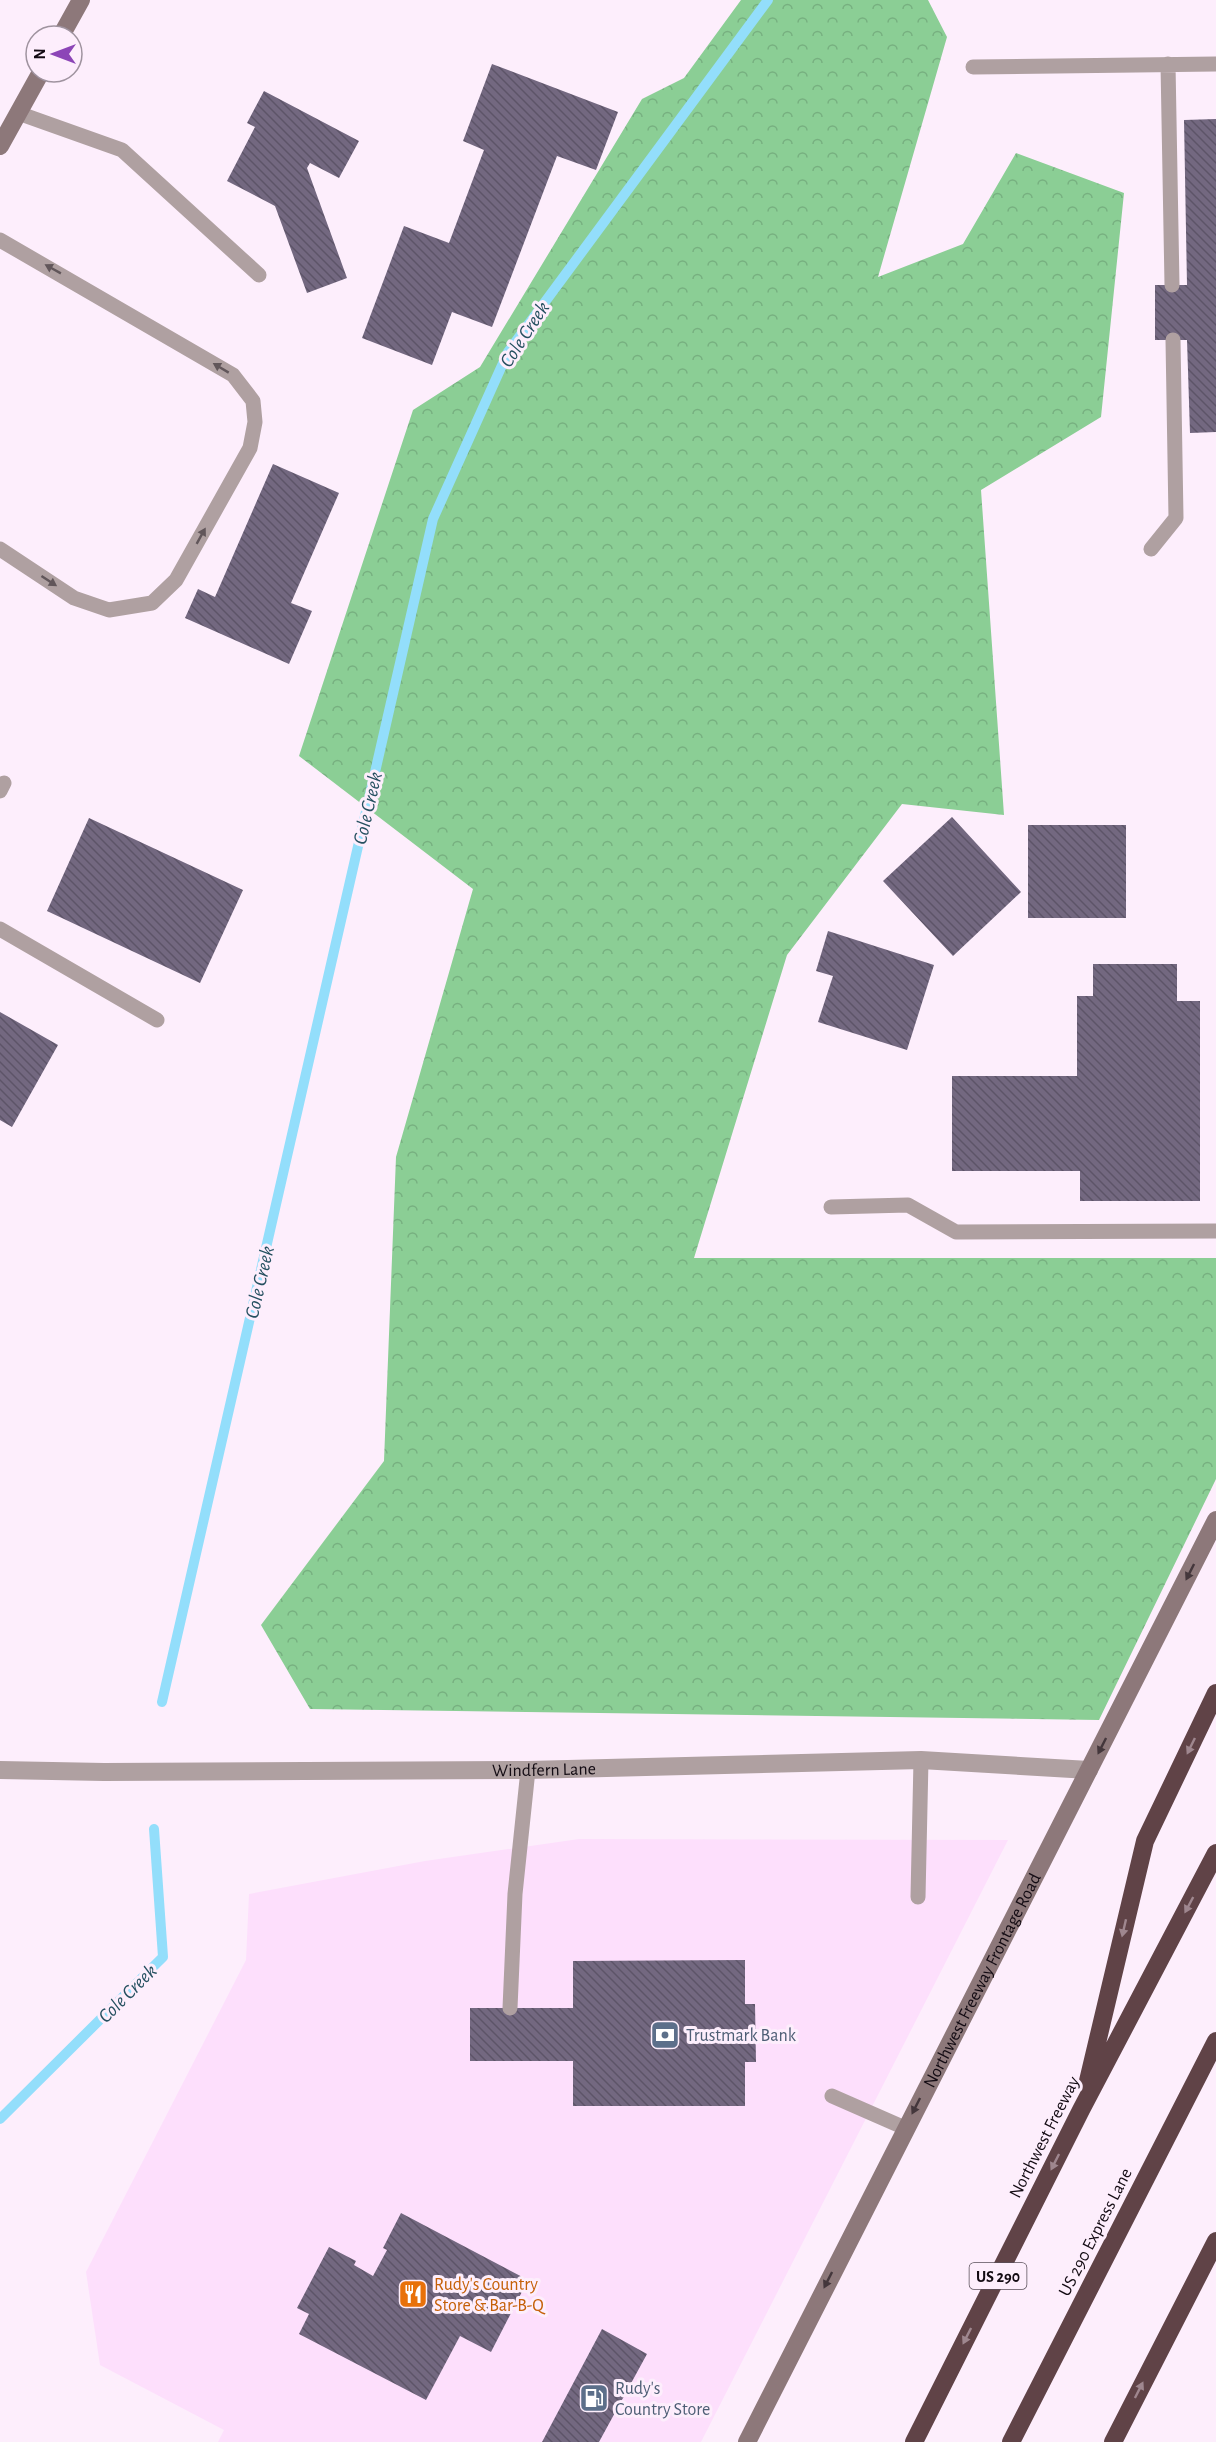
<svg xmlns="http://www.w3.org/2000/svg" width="1216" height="2442" font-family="'Alegreya Sans',sans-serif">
<defs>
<pattern id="forest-crowns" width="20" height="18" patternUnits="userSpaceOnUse" patternTransform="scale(1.5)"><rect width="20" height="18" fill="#8bce95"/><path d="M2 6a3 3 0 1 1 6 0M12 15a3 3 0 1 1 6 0" fill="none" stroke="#77b080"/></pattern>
<pattern id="building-back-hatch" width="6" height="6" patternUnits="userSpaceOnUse" patternTransform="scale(1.5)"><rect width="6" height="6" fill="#736880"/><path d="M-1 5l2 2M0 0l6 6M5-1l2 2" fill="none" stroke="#5d5468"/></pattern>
</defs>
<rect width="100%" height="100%" fill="#fdeefc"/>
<!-- built -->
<path fill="#fddffc" d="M579 1839 1008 1840 701 2442H218L224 2430 100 2365 86 2272 246 1960 249 1894 425 1861Z"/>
<!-- forest -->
<path fill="url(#forest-crowns)" d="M741 0H928L947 37 878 277 963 244 1016 153 1124 193 1101 417 981 490 1004 815 902 804 787 955 694 1258H1216V1479L1099 1720 310 1709 261 1625 384 1461 396 1157 473 889 299 756 413 410 480 367 642 99 684 78Z"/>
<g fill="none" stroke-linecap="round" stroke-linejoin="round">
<!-- stream -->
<path stroke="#93defb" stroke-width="10" d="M162 1702 433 519 508 352 768 0
M0 2119 163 1957 154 1829"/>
</g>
<!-- building -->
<path fill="url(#building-back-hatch)" d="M492 64 618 112 596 170 557 156 492 327 452 312 432 365 362 338 404 226 449 243 484 150 463 141Z
M264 91 359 141 339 178 310 163 307 168 347 278 307 293 275 206 227 181 255 127 247 123Z
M1216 119V432L1190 433 1187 340H1155V285H1187L1184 120Z
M273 464 339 493 291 603 312 611 289 664 185 618 198 589 215 597Z
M952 817 1021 892 953 956 883 881Z
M89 818 243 890 200 983 47 911Z
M1028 825H1126V918H1028Z
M828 931 934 965 907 1050 818 1022 833 976 816 971Z
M1093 964H1177V1001H1200V1201H1080V1171H952V1076H1077V996H1093Z
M0 1012 58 1045 12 1127 0 1120Z
M745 1960V2004H755L756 2062H745V2106H573V2061H470V2008H573V1961Z
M401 2213 528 2280 491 2352 460 2336 426 2400 299 2334 309 2314 297 2308 329 2247 356 2261 354 2265 373 2276 387 2250 383 2248Z
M602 2329 647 2354 599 2442H542Z"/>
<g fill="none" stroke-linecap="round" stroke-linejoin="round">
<!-- service -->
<path stroke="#afa0a1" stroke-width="15" d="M1168 64 1172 285
M973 67 1216 64
M18 113 122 150 259 275
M0 240 233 375 253 401 255 422 250 448 176 580 152 603 109 610 74 598 0 549
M1151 549 1176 518 1173 340
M0 791 4 783
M0 929 157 1020
M831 1207 908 1205 956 1232 1216 1231
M918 1897 921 1760
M510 2008 515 1894 528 1770
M832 2096 905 2128"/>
<!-- tertiary -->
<path stroke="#afa0a1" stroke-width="18" id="s1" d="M0 1770 104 1772 528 1770 921 1760 1089 1770"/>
<!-- secondary -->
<g stroke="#8d787a" stroke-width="18">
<path d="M61 36 81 0"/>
<path d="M0 146 41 72"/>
<path id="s2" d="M747 2442 1216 1520"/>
</g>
<!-- motorway -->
<path stroke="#604347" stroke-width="18" d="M1087 2085 1145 1841 1216 1693
M914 2442 1081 2110 1216 1853
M1011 2442 1216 2041
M1113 2442 1216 2241"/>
</g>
<!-- one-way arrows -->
<defs><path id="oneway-solid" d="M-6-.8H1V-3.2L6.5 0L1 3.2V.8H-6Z" transform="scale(1.5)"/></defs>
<g fill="#61565a">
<use href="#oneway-solid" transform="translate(53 269) rotate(-151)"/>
<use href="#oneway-solid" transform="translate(221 368) rotate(-149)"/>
<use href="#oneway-solid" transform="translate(201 536) rotate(-61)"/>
<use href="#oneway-solid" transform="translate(49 581) rotate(33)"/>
</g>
<g fill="#44373c">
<use href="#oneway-solid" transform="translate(1190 1572) rotate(117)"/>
<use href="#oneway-solid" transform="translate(1102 1746) rotate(117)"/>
<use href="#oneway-solid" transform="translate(916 2106) rotate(117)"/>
<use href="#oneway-solid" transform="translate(828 2280) rotate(117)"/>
</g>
<g fill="#9f878f">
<use href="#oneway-solid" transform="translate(1191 1746) rotate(116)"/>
<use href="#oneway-solid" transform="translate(1189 1905) rotate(118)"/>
<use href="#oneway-solid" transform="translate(1124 1928) rotate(103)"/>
<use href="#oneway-solid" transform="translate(1055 2162) rotate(117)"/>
<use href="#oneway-solid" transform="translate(967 2336) rotate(117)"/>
<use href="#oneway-solid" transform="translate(1139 2390) rotate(-63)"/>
</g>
<!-- icons -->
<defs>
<g id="bank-square" transform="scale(1.5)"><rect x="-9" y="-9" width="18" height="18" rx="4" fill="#5c6f8a" stroke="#fdeefc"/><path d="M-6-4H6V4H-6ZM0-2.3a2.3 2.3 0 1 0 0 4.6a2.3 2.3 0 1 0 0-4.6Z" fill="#fff"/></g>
<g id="restaurant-square" transform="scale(1.5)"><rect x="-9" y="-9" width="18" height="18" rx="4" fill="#e8710a" stroke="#fdeefc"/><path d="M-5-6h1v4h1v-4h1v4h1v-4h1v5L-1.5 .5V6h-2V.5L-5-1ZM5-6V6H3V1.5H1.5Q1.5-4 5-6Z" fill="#fff"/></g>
<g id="fuel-square" transform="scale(1.5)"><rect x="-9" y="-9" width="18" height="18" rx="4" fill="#5c6f8a" stroke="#fdeefc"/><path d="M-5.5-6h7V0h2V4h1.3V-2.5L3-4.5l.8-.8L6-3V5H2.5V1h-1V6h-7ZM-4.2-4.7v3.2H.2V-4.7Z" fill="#fff"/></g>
</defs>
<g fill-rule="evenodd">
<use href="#bank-square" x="665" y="2035"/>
<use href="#restaurant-square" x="413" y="2294"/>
<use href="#fuel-square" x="594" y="2398"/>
</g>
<g text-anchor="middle" stroke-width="6" stroke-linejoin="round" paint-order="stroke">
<!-- shield labels -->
<rect fill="#fdeefc" stroke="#594f59" stroke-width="1.5" x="969.5" y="2263" width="57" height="26" rx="4.5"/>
<g font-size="16" font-weight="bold" fill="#130b13">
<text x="998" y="2282">US 290</text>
</g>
<!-- street labels -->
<g font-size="18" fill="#130b13" stroke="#fdeefc">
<text dy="6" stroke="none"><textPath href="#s1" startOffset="544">Windfern Lane</textPath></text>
<text dy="6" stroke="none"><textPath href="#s2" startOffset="518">Northwest Freeway Frontage Road</textPath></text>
<text transform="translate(1044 2137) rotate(-63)" y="6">Northwest Freeway</text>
<text transform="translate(1095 2232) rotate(-63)" y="6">US 290 Express Lane</text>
</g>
<!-- service labels -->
<g font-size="18" fill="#4e5e75" stroke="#fdeefc" text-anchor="start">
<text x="686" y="2041">Trustmark Bank</text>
<text x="615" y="2394">Rudy's<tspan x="615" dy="21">Country Store</tspan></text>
</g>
<!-- food labels -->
<g font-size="18" fill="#c56008" stroke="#fdeefc" text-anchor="start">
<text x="434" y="2290">Rudy's Country<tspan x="434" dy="21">Store &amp; Bar-B-Q</tspan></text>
</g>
<!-- water labels -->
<g font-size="20" font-style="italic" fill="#255060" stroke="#fdeefc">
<text transform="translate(524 334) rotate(-57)" y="7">Cole Creek</text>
<text transform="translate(367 808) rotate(-77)" y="7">Cole Creek</text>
<text transform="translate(259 1282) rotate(-77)" y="7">Cole Creek</text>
<text transform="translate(127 1993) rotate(-45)" y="7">Cole Creek</text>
</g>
</g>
<!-- north arrow -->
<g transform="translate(54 54) rotate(270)"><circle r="28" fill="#fdeefc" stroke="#9f939f" stroke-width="1.5"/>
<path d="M0-4.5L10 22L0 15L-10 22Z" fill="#8c45b7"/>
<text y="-9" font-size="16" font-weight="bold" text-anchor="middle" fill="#130b13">N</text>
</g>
</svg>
